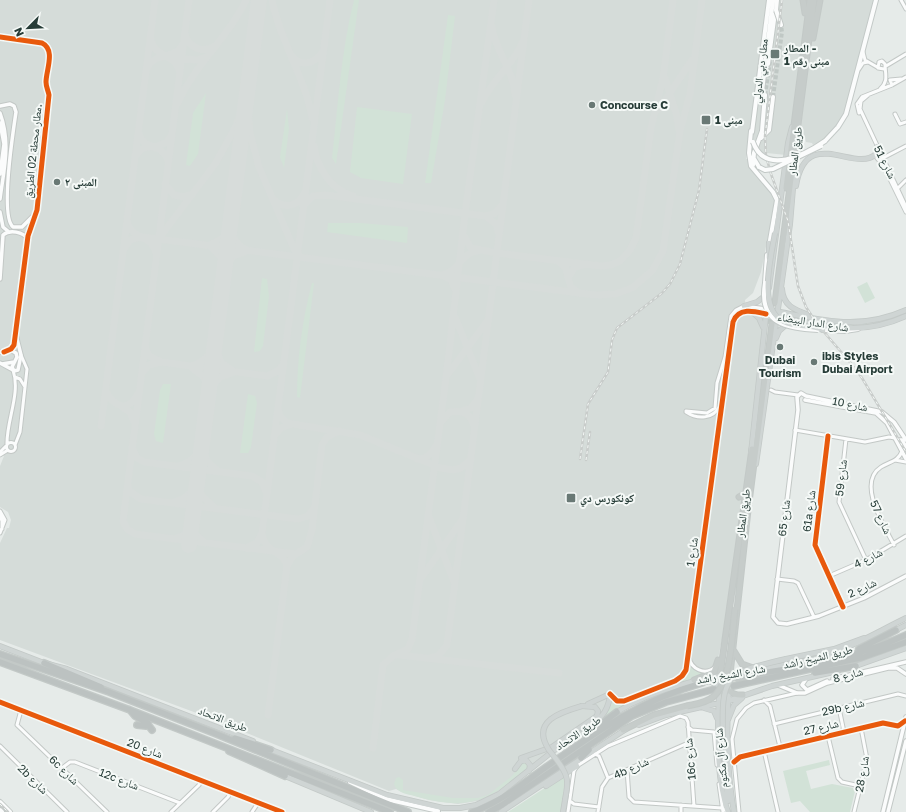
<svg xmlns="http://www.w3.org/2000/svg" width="906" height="812" font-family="'Golos Text','Noto Naskh Arabic',sans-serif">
<rect width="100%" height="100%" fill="#e6ebe9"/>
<!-- built -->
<path fill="#d5dcd9" d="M0 0H874L846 110 836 127 822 141 813 145 812 143 806 142 805 138 788 135 786 155 747 151 746 159H748L749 165 773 196 775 201 761 272 753 293 745 300 746 312 765 315 749 458 724 630 716 668 708 674 664 687 626 704 546 754 497 792 478 801 458 804 429 800 402 792 396 789 389 791 210 718 0 640V543L7 528H9L11 520 8 512 0 507V466L4 456 0 453Z"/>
<!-- green -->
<path fill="#d2e2d7" d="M354 0H359L336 164 332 158C338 106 341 51 354 0Z
M448 15 455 16 445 100 431 183H425Z
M206 93 198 154 190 166 186 165 193 113Z
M357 107 412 114 403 184 361 178 350 172Z
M287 109 289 129 284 168 280 157Z
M328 223H360L408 227 407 243 327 232Z
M262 278 267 279 269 296 263 346 260 351 254 352Z
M867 282 875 298 865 303 857 287Z
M312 283H314L300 398 297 397C297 358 302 321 312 283Z
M163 384H171L163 443 156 441 154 434 160 390Z
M248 394 255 396 257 403 251 447 248 453H240Z
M689 663 697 672H707L706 675 647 694 603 718 609 710 612 699 616 703H621L678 681 685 675Z
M829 760 830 765 806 771 811 789 832 784 853 788 855 791 850 812H810L800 801 791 803 783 771Z
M523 762 529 763 528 769C488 801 469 811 418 797 409 794 397 794 394 784L396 778 399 777 403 780V790L453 798H478L488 795 512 776Z
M563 776 565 783 561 812H508Z"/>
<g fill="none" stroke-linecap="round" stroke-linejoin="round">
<!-- taxiway -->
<path stroke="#d7dcda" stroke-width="7" d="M189 0 123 521 127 529 135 534 296 554
M272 0C280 41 305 77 312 118
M492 27C495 51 514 71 515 95
M185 35C190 49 203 53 215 46
M151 40C154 57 175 54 179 70
M291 55C301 68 315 64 323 51
M177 58 197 60 206 57
M147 68C157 50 175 61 183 44
M665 78 676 113 679 130
M247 97 250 133 259 167 294 249 299 255
M482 102C492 80 513 65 522 43
M178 103C194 65 228 38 246 0
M659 109 692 60
M139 133C141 142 147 146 156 147L167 142 171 136
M314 146C317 168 331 190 353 196
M135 157C144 141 163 145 168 161
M165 184 174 195 184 197 192 194
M273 199C283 209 298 207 304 194
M303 206 313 196 326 195 485 216
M127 218C128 228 132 234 142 237L595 295 615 294 632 288 652 271 663 251 680 131 690 94 702 0
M498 232 496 224 485 216 494 214 502 205
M464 236 471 248 497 253 601 266 611 265 620 261 630 250 636 238 651 128 663 78 673 0
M160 237 215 164 235 128 246 99
M210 245 223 238 230 226C233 237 235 244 245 249
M210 246 221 257 224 271 233 256 245 252
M124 249C132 231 152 236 156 253
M558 261 566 268 568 278 574 268 582 265
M568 278 571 287 579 293
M456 291 451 280 442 275C460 271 460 253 478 251
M455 317 480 379
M145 347 149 356 161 362
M191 366C204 362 209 357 215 344L221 363 232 370
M192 368 204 377 208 391 220 377 232 373
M142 373 149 365 161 362 267 376 278 371 283 365
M448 374 488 320
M106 391C113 406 128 413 137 395
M121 406 130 412 134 422
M278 409 280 416 287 423 360 435 441 468 453 470 461 468 471 459
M462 411 471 408 478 399
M441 422 450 412C462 410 471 413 474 426
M101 426 155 0
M274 436 281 428 292 424
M132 448 137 458 144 462 252 476 262 482 265 490
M417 459C426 459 431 455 435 447
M178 466C191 463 197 456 202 444L207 461 218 471
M197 482 202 496 214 507
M128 485 129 491 141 499 298 519 308 516 314 508
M174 502C187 499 192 493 197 481
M429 517 454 582
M191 524 194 533 203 541
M262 533 330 0
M177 538C185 536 188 532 191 524
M247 548 257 543 262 533C266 556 281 547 287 566
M422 577 462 520
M399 655 559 673
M430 658 438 656 447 645 529 0
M268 715 287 566 293 556 307 547 312 530 322 445 327 437 339 431
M373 748 383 665 393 656 408 649 412 639 446 378 465 214 494 0"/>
<!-- runway -->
<path stroke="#d7dcda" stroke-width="16" d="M189 545 259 0"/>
<!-- secondary-tunnel -->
<path stroke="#c0c8c5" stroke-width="4" stroke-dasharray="4 2" stroke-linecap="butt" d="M765 95 770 61
M773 97 782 32 781 25"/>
<!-- trunk-tunnel -->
<path stroke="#c0c8c5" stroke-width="5" stroke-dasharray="5 2.5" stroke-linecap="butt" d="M769 324 771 311"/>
<!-- motorway-tunnel -->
<path stroke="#c0c8c5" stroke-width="5.5" stroke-dasharray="5.5 3" stroke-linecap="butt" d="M702 683 724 679
M716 693 733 689"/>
<!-- minor casing -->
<g stroke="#c3c8c6" stroke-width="5">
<path id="minor" d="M901 0 906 9
M863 52 865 60 877 67
M886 66 906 54
M859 69 863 63 868 62
M892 85 890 80 901 79
M880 89C889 81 885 74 885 64L882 61 879 62 878 68 884 69
M868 95 861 101 860 109 906 207
M859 113 857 104 862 97 892 85 906 77
M895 114 900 124 906 122
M883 158 906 146
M882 160 880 157 877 158 883 165 906 212
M898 188 906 180
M15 377 20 379 25 387
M771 390 775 392 798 395
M686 411 707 413 715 408 717 383 725 357 731 316 736 310 744 306 767 309
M686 412C698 420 713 419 720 406
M795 430 865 442 889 437 895 438
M828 436 815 545 843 607
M846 439 839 502 866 560
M6.5 447a4.5 4.5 0 1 1 9 0a4.5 4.5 0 1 1-9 0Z
M7 445C6 421 21 394 13 370
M15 445 20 432 27 369 21 355
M0 452 6 446
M0 455 8 450
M895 460 906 462
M0 511 5 520 0 533
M0 516 2 521V529
M894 545C885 527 856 483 881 467 889 462 899 461 902 451
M829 576 866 560 906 536
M777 579 794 581 798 583 814 617
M689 657C691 669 705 676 715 667
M610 694 617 701H624L675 681 682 676 686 670 733 322C738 307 754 311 766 314
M764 700 770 706 780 747
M0 702 282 812
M839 708 844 732
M21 710 17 725 107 812
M774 724 898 694 906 696
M688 727 692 730 714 732 717 765
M828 736 838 778 842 782 860 786
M0 746 67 812
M764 751 778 812
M595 754 599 756 608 778
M734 762 740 757 883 723 898 726 905 722
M62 768 70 762H75L180 803
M627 770 629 797 634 802 722 808 727 811
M719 784 723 812
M570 801 574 804 599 807
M171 812 199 785 201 780
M213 812 228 797 231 792
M252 812 258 803
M568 812 574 771 577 766 608 746 680 716 686 718 688 722 694 806
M598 812 602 787 608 778 688 743
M681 812V805
M739 812 732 739 737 719 746 708 754 703 797 693
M854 812 867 759 861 728"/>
</g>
<!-- tertiary casing -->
<g stroke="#c3c8c6" stroke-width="5.5">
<path id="tertiary" d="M0 37 42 43C56 50 46 70 46 82 46 87 48 90 49 95L37 210 28 236 14 345 11 349 4 352
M0 106 10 104 14 106 16 112C13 132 0 216 13 227H22L35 214
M0 113C11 143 4 168 0 199
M0 123 4 144 0 174
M0 212 3 227 9 232
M0 279 3 235C10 229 23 232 28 239
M0 352 12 351 16 353 17 357 12 367 14 371 18 370 21 355 16 335
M0 363 13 370
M2 364 14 362
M806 396 801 393 797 397 798 410 773 617 778 623 787 624 819 616 864 598 906 576
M806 396 882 412 894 422 906 440
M805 400 876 413 887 423 906 459
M898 443 899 440H902L906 447
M806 679 802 685 807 690 827 681
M833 679 906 662
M778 685 797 693H805L827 683 888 668H897L906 674
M883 812 906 717
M888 812 906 741"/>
</g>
<!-- secondary casing -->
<g stroke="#c3c9c7" stroke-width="6">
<path id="secondary" d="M777 0 776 10 781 25
M768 64 774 20 772 14
M757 100 762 91 773 0
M751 131 749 153 751 166 773 192 777 200 769 246
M752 132 769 0
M761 138 769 130 773 97
M825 141 838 127 846 114 876 0
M753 157 759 167
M753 165 754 153 762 131 765 95
M765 283 767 255
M823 330 845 331 858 329
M350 782 386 799 438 811
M0 802 10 812
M0 810 2 812"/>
</g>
<!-- primary casing -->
<g stroke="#c3c9c7" stroke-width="6">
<path id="primary" d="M796 186C806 124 855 174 876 154L877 146
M769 243V258
M769 288 788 143 792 127
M782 289C783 306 795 310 809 315
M744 306 757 302 766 295
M751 311 759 318 763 327
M775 311C823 320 859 331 906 310
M777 316C823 327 861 337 906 316
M776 338 779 331 787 324
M751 453 768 297
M756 464 790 224 795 164
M894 631 906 625
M0 646 44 663 67 669 253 741
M786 659 834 649 864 638
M853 667 906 648
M730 674C726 719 726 767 734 812
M720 675C718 715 714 774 728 812
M703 680 712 682 720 688
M588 704 610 694
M704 708 714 711 717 718
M615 713C678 674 745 675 814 659 848 650 875 633 906 618
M728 720 734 705 742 698
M639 725 666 715 728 701 772 686 838 671
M590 726C602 718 609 709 610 694
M723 739 728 801
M269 749 387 795 443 808H460L476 805 499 794 553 751 594 727
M521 758 552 747 597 716 598 711 595 707 582 706
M515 769 521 761 526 760 530 765 529 771
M285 776 371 812
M546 786 577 766
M501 812 626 729
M563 812 565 800"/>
</g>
<!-- trunk casing -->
<g stroke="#c3c9c7" stroke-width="7">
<path id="trunk" d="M803 0 805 13
M813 38 820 0
M786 188 810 0
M775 303 814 0
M739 497 746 493
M734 651 742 664 756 669
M720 675 752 449
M722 675 726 677 730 674 748 510 772 324
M722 679C725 689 732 696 743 695
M694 680 714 672 718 660
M623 730 654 715 687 706"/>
</g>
<!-- motorway casing -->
<g stroke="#c3c9c7" stroke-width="8">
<path id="motorway" d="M859 649 896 630
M0 654 109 692 214 733 408 812
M0 662 130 710 390 812
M44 663 101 687
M815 673 856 666
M736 677C794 668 853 660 906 635
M733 686 864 657 906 642
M130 710 135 716 146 722 152 730
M137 725 146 726 148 723
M592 731 617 712
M235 738 271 750
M229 751 285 776
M581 758 589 750
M472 812C502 802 527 780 552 763 602 728 642 700 702 683
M489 812 502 805 632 716 666 702 715 689"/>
</g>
<!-- minor -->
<use href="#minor" stroke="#fbfcfc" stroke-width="3"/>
<!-- tertiary -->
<use href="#tertiary" stroke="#fbfcfc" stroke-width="3.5"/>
<!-- secondary -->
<use href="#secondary" stroke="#fbfcfc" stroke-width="4"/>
<!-- primary -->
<use href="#primary" stroke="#cfd5d4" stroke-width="4.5"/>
<!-- trunk -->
<use href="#trunk" stroke="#c6ccca" stroke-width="5"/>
<!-- motorway -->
<use href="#motorway" stroke="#bcc2c1" stroke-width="5.5"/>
<!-- rail casing -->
<g stroke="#c8ccca" stroke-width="2.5">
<path id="rail" d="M782 0 765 136 766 156 771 174 788 221 798 286 806 307 817 324 849 361 862 378 906 452
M580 459 588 404 608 372 612 340 617 328 662 293 670 284 680 264 699 190 707 129
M586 460 590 432
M0 804 8 812"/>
</g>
<!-- rail -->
<use href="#rail" stroke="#f5f9f7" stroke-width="1" stroke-dasharray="3" stroke-linecap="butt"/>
<!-- secondary-bridge casing -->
<g stroke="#c3c9c7" stroke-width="6" stroke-linecap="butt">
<path id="secondary-bridge" d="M753 142C765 176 805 155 825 141
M759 167 765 170 773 169 821 146
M765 283C758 324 786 328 818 330"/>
</g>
<!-- primary-bridge casing -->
<g stroke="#c3c9c7" stroke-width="6" stroke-linecap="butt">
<path id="primary-bridge" d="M775 233C771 257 757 309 784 322 796 328 811 324 823 330
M723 739C721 674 725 673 786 659
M565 800C566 792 569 784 566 776 563 766 555 758 549 750 530 721 561 712 582 706"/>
</g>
<!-- trunk-bridge casing -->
<g stroke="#c3c9c7" stroke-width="7" stroke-linecap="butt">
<path id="trunk-bridge" d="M687 706C696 704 706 703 713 697 732 681 732 632 735 609"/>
</g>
<!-- secondary-bridge -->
<use href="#secondary-bridge" stroke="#fbfcfc" stroke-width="4"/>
<!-- primary-bridge -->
<use href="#primary-bridge" stroke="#cfd5d4" stroke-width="4.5"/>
<!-- trunk-bridge -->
<use href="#trunk-bridge" stroke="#c6ccca" stroke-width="5"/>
<!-- cycleway casing -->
<g stroke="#f5f9f7" stroke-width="8">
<path id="cycleway" d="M0 37 42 43C56 50 46 70 46 82 46 87 48 90 49 95L37 210 28 236 14 345 11 349 4 352
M828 436 815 545 843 607
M610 694 617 701H624L675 681 682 676 686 670 733 322C738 307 754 311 766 314
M0 702 282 812
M734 762 740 757 883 723 898 726 905 721"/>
</g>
<!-- cycleway -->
<use href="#cycleway" stroke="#e8590c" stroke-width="5"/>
</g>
<!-- markers -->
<g fill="#697975" stroke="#f5f9f7" stroke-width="1.5">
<rect x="770" y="49" width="10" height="10" rx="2"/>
<circle cx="592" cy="105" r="4"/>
<rect x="701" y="115" width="10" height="10" rx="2"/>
<circle cx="57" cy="182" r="4"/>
<circle cx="780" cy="347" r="4"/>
<circle cx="814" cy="362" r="4"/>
<rect x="566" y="493" width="10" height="10" rx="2"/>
</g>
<g text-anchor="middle" stroke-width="4" stroke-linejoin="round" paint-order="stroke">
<!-- poi labels -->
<g font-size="11" font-weight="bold" fill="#263c37" stroke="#f5f9f7" text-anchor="start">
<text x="784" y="52">المطار -<tspan x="784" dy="13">مبنى رقم 1</tspan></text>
<text x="600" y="109">Concourse C</text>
<text x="715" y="124">مبنى 1</text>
<text x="65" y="186">المبنى ٢</text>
<text x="822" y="360">ibis Styles<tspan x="822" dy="13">Dubai Airport</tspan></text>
<text x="780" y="364" text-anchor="middle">Dubai<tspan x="780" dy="13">Tourism</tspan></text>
<text x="580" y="502">كونكورس دي</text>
</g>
<!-- street labels -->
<g font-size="11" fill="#263c37" stroke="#f5f9f7">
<text transform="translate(760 71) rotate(-83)" y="4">مطار دبي الدولي</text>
<text transform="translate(33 151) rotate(-84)" y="4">مطار محطة 02 الطريق.</text>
<text transform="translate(795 151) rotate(-82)" y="4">طريق المطار</text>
<text transform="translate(885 162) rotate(63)" y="4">شارع 51</text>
<text transform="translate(813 322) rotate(9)" y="4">شارع الدار البيضاء</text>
<text transform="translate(850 404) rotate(11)" y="4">شارع 10</text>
<text transform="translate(841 478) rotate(-84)" y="4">شارع 59</text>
<text transform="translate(809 511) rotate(-83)" y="4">61a شارع</text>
<text transform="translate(743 513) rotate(-82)" y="4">طريق المطار</text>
<text transform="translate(881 517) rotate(65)" y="4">شارع 57</text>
<text transform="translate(784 518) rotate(-83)" y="4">شارع 65</text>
<text transform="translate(692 552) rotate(-82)" y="4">شارع 1</text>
<text transform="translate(868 558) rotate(-27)" y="4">شارع 4</text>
<text transform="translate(862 588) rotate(-25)" y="4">شارع 2</text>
<text transform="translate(818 657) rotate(-13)" y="4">طريق الشيخ راشد</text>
<text transform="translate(731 674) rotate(-10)" y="4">شارع الشيخ راشد</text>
<text transform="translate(848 675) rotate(-15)" y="4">شارع 8</text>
<text transform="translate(843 707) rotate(-13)" y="4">29b شارع</text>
<text transform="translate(223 719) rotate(21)" y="4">طريق الاتحاد</text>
<text transform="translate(821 727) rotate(-13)" y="4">شارع 27</text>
<text transform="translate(578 733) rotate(-34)" y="4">طريق الاتحاد</text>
<text transform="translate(145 748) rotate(21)" y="4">شارع 20</text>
<text transform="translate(721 758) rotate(-95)" y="4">شارع آل مكتوم</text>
<text transform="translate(690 759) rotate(-95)" y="4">16c شارع</text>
<text transform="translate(631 768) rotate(-24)" y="4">4b شارع</text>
<text transform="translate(64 770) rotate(44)" y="4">6c شارع</text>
<text transform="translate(862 774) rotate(-80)" y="4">شارع 28</text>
<text transform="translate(33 779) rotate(44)" y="4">2b شارع</text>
<text transform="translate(119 779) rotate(21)" y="4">12c شارع</text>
</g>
</g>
<!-- north arrow -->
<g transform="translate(28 28) rotate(246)" stroke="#f5f9f7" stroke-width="3" paint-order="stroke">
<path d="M0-3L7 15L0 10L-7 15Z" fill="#263c37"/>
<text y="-6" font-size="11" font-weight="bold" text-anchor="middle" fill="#263c37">N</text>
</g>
</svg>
